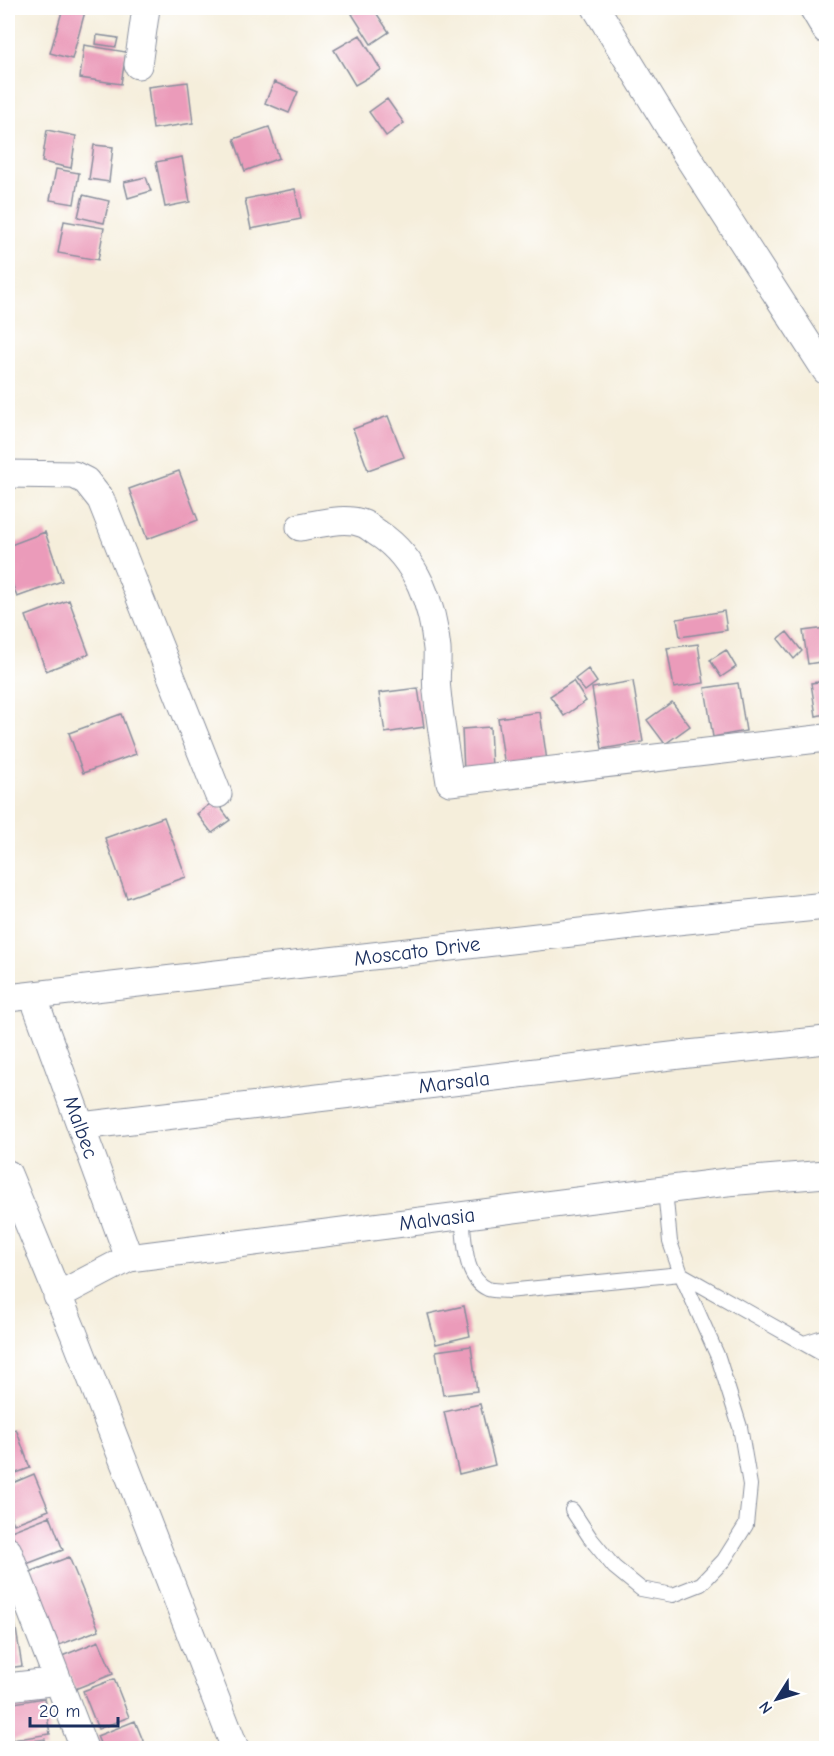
<svg xmlns="http://www.w3.org/2000/svg" width="834" height="1756" font-family="'Comic Neue',sans-serif">
<rect width="100%" height="100%" fill="#fff"/>
<filter id="ink" filterUnits="userSpaceOnUse"><feTurbulence type="fractalNoise" baseFrequency=".0167" numOctaves="2"/><feDisplacementMap in="SourceGraphic" scale="12" xChannelSelector="R" yChannelSelector="G"/><feConvolveMatrix kernelMatrix="1 2 1 2 8 2 1 2 1" color-interpolation-filters="sRGB"/></filter>
<filter id="wash" filterUnits="userSpaceOnUse"><feTurbulence type="fractalNoise" baseFrequency=".008" numOctaves="4" result="noise"/><feDisplacementMap in="SourceGraphic" scale="24" xChannelSelector="R" yChannelSelector="G"/><feGaussianBlur stdDeviation="1.35" result="paint"/><feColorMatrix in="noise" values="0 0 0 0 0 0 0 0 0 0 0 0 0 0 0 0 0 1.4 0 .05"/><feComposite in="paint" operator="in"/></filter>
<g filter="url(#wash)">
<rect width="100%" height="100%" fill="#f5eedb"/>
<g id="blocks">
<!-- building -->
<path fill="#eb9bba" d="M63 8H86L72 59 50 53Z
M362 8H373L389 32 371 44 352 14Z
M97 35 118 38 116 47 96 44Z
M360 35 381 70 355 85 334 50Z
M84 45 126 52 121 84 80 78Z
M188 82 193 123 153 129 148 87Z
M274 82 298 92 289 113 265 103Z
M387 99 404 123 386 136 369 112Z
M269 127 279 158 245 171 234 139Z
M47 130 76 136 71 168 42 162Z
M94 145 113 147 109 182 89 179Z
M182 157 190 202 165 207 156 162Z
M56 169 79 173 74 204 50 200Z
M146 177 151 191 128 198 124 182Z
M295 189 301 219 251 229 245 199Z
M83 195 109 201 104 223 78 217Z
M64 221 104 228 98 260 58 253Z
M388 416 404 457 368 470 353 429Z
M179 471 198 520 147 539 129 489Z
M45 532 62 581 17 597 8 572V546Z
M69 600 89 654 46 671 26 616Z
M724 611 727 630 680 637 677 619Z
M826 628V661L808 664 803 631Z
M787 632 802 651 794 659 778 639Z
M698 644 704 683 674 688 667 648Z
M726 650 736 667 721 677 710 660Z
M588 669 597 682 585 691 575 679Z
M573 681 586 701 564 716 550 696Z
M633 681 643 742 602 749 592 688Z
M826 681V714L816 716 811 683Z
M738 683 746 731 713 737 705 688Z
M418 688 424 727 385 733 379 693Z
M672 702 690 726 665 744 647 720Z
M540 712 547 761 505 767 498 718Z
M121 714 136 754 83 773 69 733Z
M490 727 492 769 464 771 462 729Z
M215 800 230 820 212 833 197 814Z
M164 817 186 877 127 898 105 838Z
M464 1306 470 1336 436 1344 428 1314Z
M471 1346 477 1391 443 1395 436 1351Z
M480 1404 495 1465 459 1474 444 1412Z
M16 1429 30 1468 8 1476V1432Z
M34 1474 49 1510 14 1524 8 1507V1485Z
M50 1516 63 1550 24 1565 11 1531Z
M69 1557 99 1630 59 1645 30 1572Z
M15 1623 22 1666 8 1668V1625Z
M99 1641 113 1674 75 1689 62 1656Z
M114 1679 129 1717 98 1729 83 1691Z
M44 1698 50 1734 12 1740 8 1704Z
M135 1721 146 1748H102L97 1736Z
M45 1739 46 1748H14L13 1744Z"/>
</g>
</g>
<g filter="url(#ink)">
<use href="#blocks" fill-opacity="0" stroke="#888e9c" stroke-width="1.5"/>
<g fill="none" stroke-linecap="round" stroke-linejoin="round">
<!-- lane casing -->
<g stroke="#888e9c" stroke-width="16">
<path id="lane" d="M462 1216C465 1239 463 1278 488 1289 493 1291 502 1290 507 1291L681 1274 826 1356
M804 1343 826 1336
M572 1510 591 1539 614 1567 641 1589 673 1595 701 1584 724 1560 746 1525 750 1485 740 1427 718 1357 681 1274 670 1242 665 1190"/>
</g>
<!-- street casing -->
<g stroke="#888e9c" stroke-width="29">
<path id="street" d="M596 8 675 137 826 371
M813 8 826 30
M138 65 146 8
M8 474 74 475 86 481 101 500 218 794
M300 527C320 524 344 516 364 524 369 526 374 531 379 534 417 559 433 606 437 649 438 663 435 677 437 691 440 722 445 752 450 782L826 738
M33 996 129 1258
M8 998 667 922 826 906
M81 1126 688 1054 826 1040
M8 1174 74 1334 235 1748
M57 1296 129 1258 727 1182 826 1174
M8 1551 84 1748
M8 1687 58 1681"/>
</g>
<!-- lane -->
<use href="#lane" stroke="#fff" stroke-width="14"/>
<!-- street -->
<use href="#street" stroke="#fff" stroke-width="27"/>
</g>
</g>
<g text-anchor="middle" stroke-width="4.5" stroke-linejoin="round" paint-order="stroke">
<!-- street labels -->
<g font-size="21" fill="#1b2f5e" stroke="#fff">
<text transform="translate(417 951) rotate(-7)" y="7">Moscato Drive</text>
<text transform="translate(454 1082) rotate(-7)" y="7">Marsala</text>
<text transform="translate(81 1127) rotate(70)" y="7">Malbec</text>
<text transform="translate(437 1219) rotate(-7)" y="7">Malvasia</text>
</g>
</g>
<!-- margin -->
<rect width="834" height="1756" fill="none" stroke="#fff" stroke-width="30"/>
<!-- north arrow -->
<g transform="translate(777 1699) rotate(233)" stroke="#ffffff" stroke-width="4.5" paint-order="stroke">
<path d="M0-4.5L10 22L0 15L-10 22Z" fill="#1b2f5e"/>
<text y="-9" font-size="16" font-weight="bold" text-anchor="middle" fill="#1b2f5e">N</text>
</g>
<!-- scale -->
<path d="M30 1717v9h88v-9" fill="none" stroke="#1b2f5e" stroke-width="3"/>
<text x="39" y="1717" font-size="18" fill="#1b2f5e" stroke="#ffffff" stroke-width="4.5" paint-order="stroke">20 m</text>
</svg>
